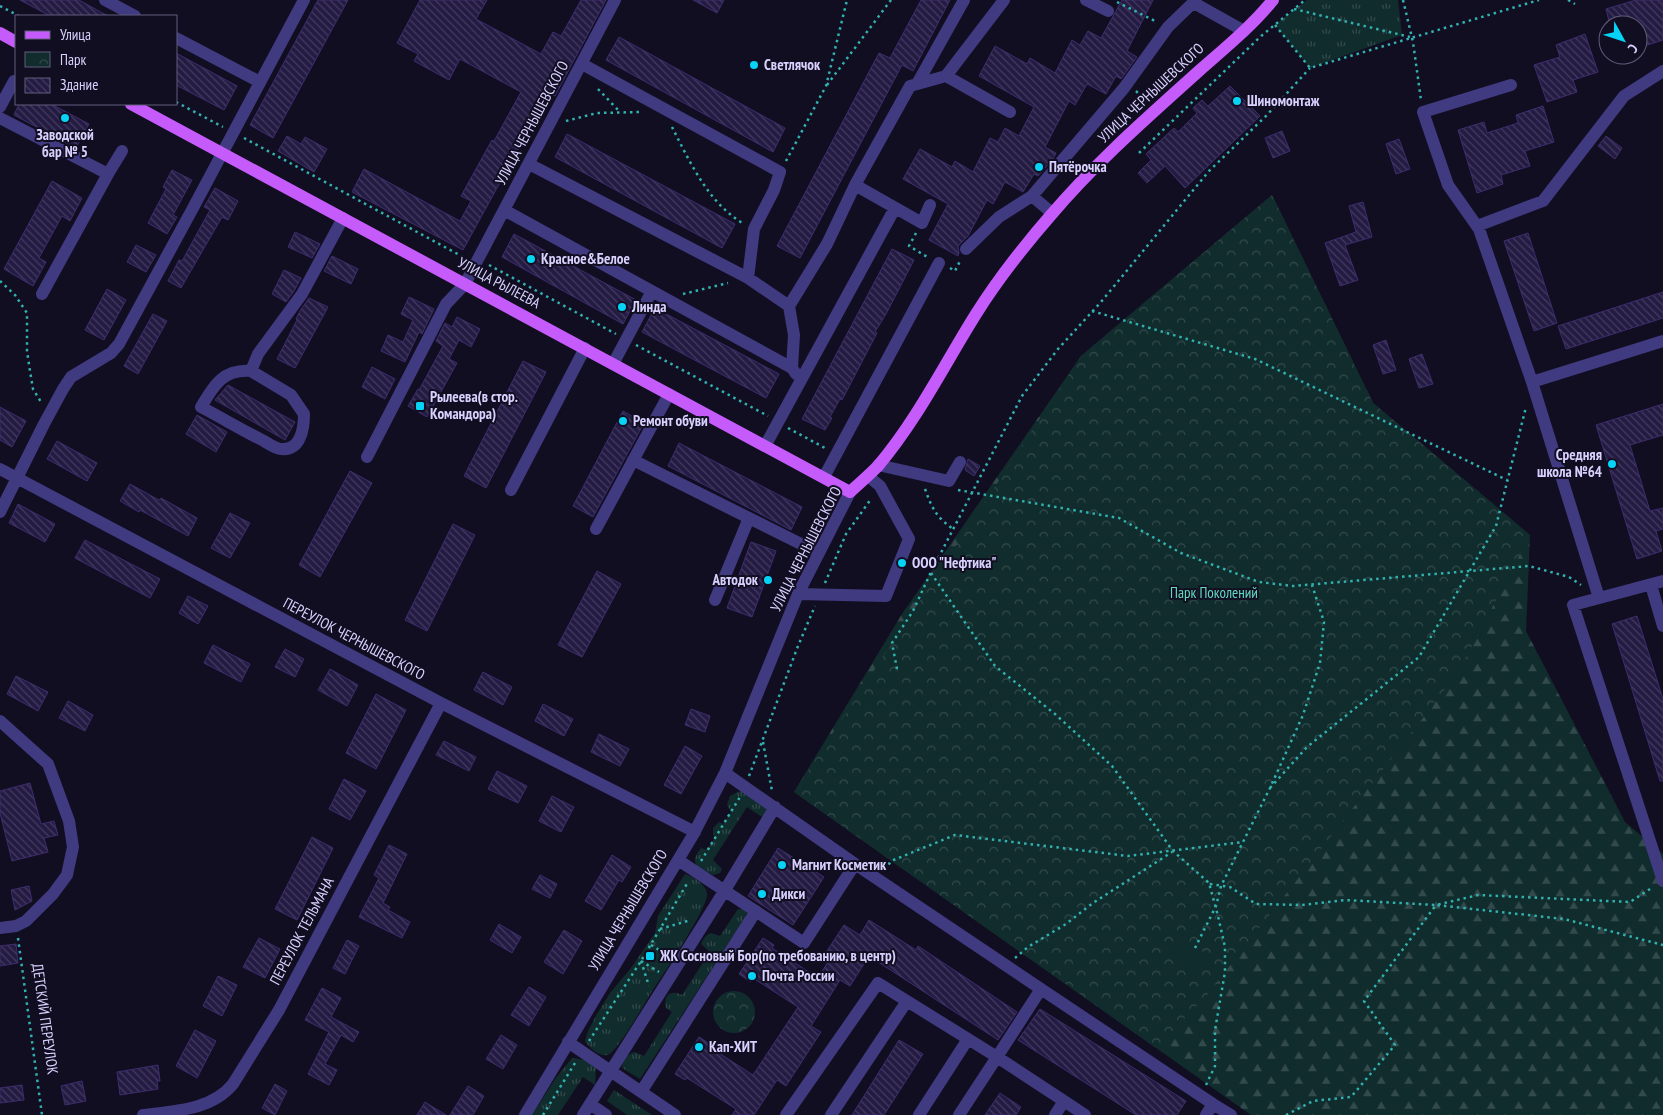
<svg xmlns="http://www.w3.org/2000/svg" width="1663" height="1115" font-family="'PT Sans Narrow',sans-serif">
<defs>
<pattern id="grass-tufts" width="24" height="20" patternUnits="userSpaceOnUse" patternTransform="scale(1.25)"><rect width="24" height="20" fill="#112c2c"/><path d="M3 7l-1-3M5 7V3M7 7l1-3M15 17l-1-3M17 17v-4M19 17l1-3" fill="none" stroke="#334a4c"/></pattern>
<pattern id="forest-firs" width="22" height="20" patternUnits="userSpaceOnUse" patternTransform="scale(1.25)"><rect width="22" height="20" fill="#112c2c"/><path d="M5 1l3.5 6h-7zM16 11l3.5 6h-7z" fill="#334a4c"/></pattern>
<pattern id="park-crowns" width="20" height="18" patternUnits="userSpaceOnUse" patternTransform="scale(1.25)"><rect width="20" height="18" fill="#112c2c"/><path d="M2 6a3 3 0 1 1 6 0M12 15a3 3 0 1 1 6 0" fill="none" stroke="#334a4c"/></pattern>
<pattern id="building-back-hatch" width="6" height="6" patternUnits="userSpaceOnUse" patternTransform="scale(1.25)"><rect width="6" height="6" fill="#241b43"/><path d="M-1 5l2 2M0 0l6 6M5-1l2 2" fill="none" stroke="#433b5f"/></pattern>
</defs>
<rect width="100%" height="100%" fill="#120e22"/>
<!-- grass -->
<path fill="url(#grass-tufts)" d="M1307 0H1398L1402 35 1310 68 1275 25Z
M740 791 770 808 762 817 747 807 713 860 722 869 720 873 713 875C698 867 688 865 701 848L707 850 715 837 713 835V828L719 822 723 824 731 812 727 805 730 796Z
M685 874C693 877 705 883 707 893 710 905 661 978 651 993 644 1004 617 1053 607 1055 599 1057 589 1047 585 1041L588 1031 597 1014 610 993 631 968 655 933 658 916Z
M738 909H743L747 913 743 921 640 1079 622 1068C622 1061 628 1053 635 1052L644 1056 672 1012 666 1008C663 995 671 989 682 995L710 952 701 944C703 939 706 935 711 933L720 936Z
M572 1058 585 1060 596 1067 595 1085 583 1077 558 1115H532L555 1079Z
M614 1090 652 1115H627L607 1101Z"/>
<!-- forest -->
<path fill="url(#forest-firs)" d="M1272 195 1373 403 1530 535 1526 631 1625 822 1663 854V1115H1251L794 792 902 614 1081 356Z"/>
<!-- park -->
<path fill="url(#park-crowns)" d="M1272 195 1373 403 1530 535 1458 673 1208 994 1156 1048 794 792 1081 356Z
M713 1012a21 21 0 1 1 42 0a21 21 0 1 1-42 0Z"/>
<!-- pitch -->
<path fill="#112c2c" d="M1179 941 1210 955 1202 971 1172 956Z"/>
<!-- building -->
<path fill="url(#building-back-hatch)" stroke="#3d2d6e" d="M20 0H79L108 16H50Z
M318 0H348L273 138 250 125Z
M420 0H487L476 19 541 54 553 32 561 36 581 0H606L555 96 549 93 463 250 352 192 364 169 460 221 471 201 461 196 492 140 494 141 521 92 460 59 449 80 414 61 418 54 397 43Z
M693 0H724L717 13Z
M921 0H950L913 71 902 65 800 258 777 246 879 53 890 58Z
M1122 0H1153L1127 51 1137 57 1121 79 1116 76 1106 94 1087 84 1075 105 1069 101 1045 147 1056 153 1053 159 1038 176 1034 174 1023 192 1005 182 993 204 987 200 968 236 958 246 959 253 958 256 929 240 948 204 903 179 920 149 952 167 955 161 973 172 990 138 998 142 1005 128 1019 136 1034 107 979 76 995 46 1027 64 1030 58 1055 73 1072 40 1080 45 1088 31 1101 38Z
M1636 0H1663V40L1638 48V25H1610L1606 9Z
M1585 34 1598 72 1573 80 1577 92 1547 102 1534 65 1560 57 1556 45Z
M619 37 785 128 773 152 606 60Z
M176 53 237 86 224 110 176 85Z
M1230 86 1260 116 1185 188 1165 166 1147 183 1138 173 1151 160 1146 154 1174 128 1178 132 1197 113 1193 108 1202 100 1208 106Z
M19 104H51L89 124 76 148 14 115Z
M1543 106 1554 142 1525 151 1530 166 1501 175 1503 184 1477 193 1458 130 1484 122 1487 133 1518 123 1516 115Z
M1282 131 1290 151 1273 158 1265 138Z
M567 134 735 224 722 248 555 157Z
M287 136 301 144 305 137 327 149 314 172 278 151Z
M1606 136 1622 148 1615 159 1598 146Z
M1399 139 1410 169 1396 174 1386 144Z
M172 170 192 180 173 215 177 217 167 234 148 223 166 189 163 187Z
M52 181 82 198 70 221 62 216 39 258 46 262 33 286 4 269Z
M215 188 238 201 228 220 222 217 181 288 168 281 179 260 182 261 210 210 204 207Z
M1363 202 1372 237 1345 245 1358 280 1340 286 1325 243 1356 232 1349 206Z
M295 232 320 244 312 258 288 247Z
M1528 233 1557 323 1534 331 1504 241Z
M514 234 636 300 623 324 502 257Z
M136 245 156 255 146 272 127 262Z
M892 249 914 260 886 314 875 332 877 333 842 400 840 399 830 417 832 418 825 430 802 419Z
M332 256 358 269 351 284 324 271Z
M284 270 301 278 294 291 286 302 272 294Z
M107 289 126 300 104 340 85 330Z
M1663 292V318L1566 349 1558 326Z
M409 297 434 309 422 334 419 332 405 362 381 351 388 335 403 342 413 320 401 314Z
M309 298 328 307 295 368 277 359 297 320 296 319 300 311Z
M655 308 779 374 766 398 642 332Z
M153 314 167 321 138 374 124 366Z
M457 317 480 329 471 347 459 340 449 359 457 363 427 417 408 406 418 389 419 390 443 346 436 341 445 323 452 327Z
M1386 340 1396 370 1383 374 1373 345Z
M1422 354 1433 384 1419 388 1409 359Z
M523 361 546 372 486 488 464 476Z
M372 367 395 379 385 399 362 387Z
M228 385 295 422 285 440 215 400Z
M1663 404V435L1630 445 1650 511 1663 508V529L1656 531 1662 551 1637 559 1596 425Z
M0 407 26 421 12 447 0 440Z
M623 411 644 423 593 517 573 506Z
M197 415 227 432 216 452 186 434Z
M57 441 97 463 87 481 47 459Z
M679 443 802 507 791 530 668 466Z
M968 459 980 466 974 476 965 470Z
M350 471 372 483 320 577 299 565Z
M130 484 159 500 161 498 197 518 188 536 140 510 139 512 120 501Z
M18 504 55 524 45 542 9 523Z
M230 513 250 523 230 558 211 548Z
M453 524 475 535 427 631 405 620Z
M85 540 160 579 150 598 75 558Z
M751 542 776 551 752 617 727 608Z
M597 571 621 584 582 657 558 645Z
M188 596 208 606 198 624 179 613Z
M1637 616 1663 699V781H1660L1612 624Z
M213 645 250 664 241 682 204 663Z
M285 649 304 659 295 677 275 667Z
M330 669 358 685 347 706 318 690Z
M483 672 512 687 503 705 474 690Z
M16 676 48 692 38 711 7 694Z
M376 694 406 710 376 769 346 753Z
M68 701 93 715 85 731 59 718Z
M543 704 573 719 564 736 535 721Z
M691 709 710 716 705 732 685 725Z
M599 734 629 749 620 766 591 752Z
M444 741 476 757 469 771 436 755Z
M685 746 702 756 681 794 664 785Z
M497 771 527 786 518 803 488 789Z
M344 779 366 791 350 820 329 809Z
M30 783 41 824 54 821 58 835 44 838 48 852 12 861 0 813V791Z
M552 796 574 807 561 832 539 821Z
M312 837 333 848 297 920 275 909Z
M389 845 407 854 383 903 390 907 388 910 410 922 402 938 359 917 379 878 374 875Z
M778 848 824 877 793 925 748 896Z
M612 855 631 867 622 882 619 880 601 910 585 901Z
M540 875 557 884 550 898 532 889Z
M29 886 32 901 15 910 11 890Z
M869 920 916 950 918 946 1017 1012 998 1040 869 956 850 986 840 980 811 1026 821 1032 786 1086 777 1080 754 1115H732L736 1109 687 1078 685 1080 675 1074 699 1037 710 1044 708 1046 753 1075 798 1007 753 978 751 982 739 974 763 938 774 945 772 948 818 978 831 957 825 954 844 925 860 935Z
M499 924 521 937 512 953 490 940Z
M564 930 582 941 563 974 544 962Z
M259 938 280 949 265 978 243 967Z
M347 940 359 946 345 974 333 968Z
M16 944 18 963 0 966V946Z
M218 976 237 985 222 1016 203 1006Z
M529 987 546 997 529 1026 511 1015Z
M322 988 341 998 331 1017 359 1032 353 1042 341 1035 325 1064 337 1070 329 1085 308 1074 329 1032 305 1020Z
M1040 1009 1186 1101 1177 1115H1136L1018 1040Z
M195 1030 216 1041 197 1078 176 1066Z
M501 1035 517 1045 503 1069 486 1059Z
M899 1040 923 1054 884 1115H852Z
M158 1065 160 1081H157L158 1089 120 1095 117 1072Z
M82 1081 86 1101 65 1105 61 1086Z
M275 1084 287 1091 275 1115 262 1108Z
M22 1085 24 1100 0 1103V1088Z
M468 1086 484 1096 473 1115H450Z
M1000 1093 1021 1107 1016 1115H985Z
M425 1102 446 1115H417Z"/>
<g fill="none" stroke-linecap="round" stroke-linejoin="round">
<!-- path -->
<path stroke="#31b1af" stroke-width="2.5" stroke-dasharray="2.5 4" stroke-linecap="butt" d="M1403 0 1413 42 1421 100
M1568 0 1575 4
M1117 2 1157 22
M0 6 19 16
M1294 9 1410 37
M1275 25 1310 68 1539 0
M827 85 891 0
M598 89 620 112
M1136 91 1146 101
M176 102 223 127
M566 121 597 113 642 112
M672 127C690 162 708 203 744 224
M244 138 465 258
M1139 153 1260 37 1305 0
M786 161 826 86 847 0
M916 233 909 246 929 258
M489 265 616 334
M950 268 955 271 961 259
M0 281 15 295 27 313V351L30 371 33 389 41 402
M683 294 728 283
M1092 311 1255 359 1507 480
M636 345 768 416
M788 428 825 448
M925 489C932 508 936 517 953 529
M958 490 1119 518 1181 553 1259 582 1293 586 1529 566 1569 577 1581 585
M931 573 995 666 1055 714 1112 766 1173 851 1209 883 1218 916 1225 947V972L1215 1030V1066L1206 1085
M825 583 846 534 871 499
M897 669 892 643 913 611 931 572 1022 396 1058 349 1101 302 1209 171 1266 116 1310 68
M763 742 772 791
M749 776 798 646 815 606
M1270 788 1307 747 1419 657 1496 526 1526 407
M701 861 740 797
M885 870 891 861 955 835 1128 856 1243 842
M1210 884 1230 887 1256 904 1302 905 1345 900 1436 905 1478 895 1630 902 1653 887
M660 929 691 920
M18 938 42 1115
M651 945 669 956
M1195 948 1216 906 1221 886 1270 788 1303 715 1320 663 1324 622 1312 585
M1015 958 1028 947 1066 924 1093 903 1172 852
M641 961 649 986
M641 961 659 972
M589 1041 641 961 688 882
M543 1115 575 1063
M1286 1115 1313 1101 1351 1097 1395 1045 1364 1001 1436 905 1564 919 1663 945"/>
<!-- minor -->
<path stroke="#403a80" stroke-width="12" d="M105 0 135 16
M1086 0 1108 11
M1194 3 1244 31
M176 38 260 82
M582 64 780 172 774 190 754 229 748 278
M946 76 1010 112
M917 84 964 0
M1511 85 1423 112 1448 185 1479 229 1532 382 1599 598
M0 107 14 81
M0 118 108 174 42 294
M529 164 748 278 789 306
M108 174 122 151
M1032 196 1052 213
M930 205 922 223 855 185 910 86 946 76 1004 0
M504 210 792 368
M1477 226 1543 201 1624 96 1663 71
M966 249 999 217 1032 196 1124 88 1168 27 1196 0
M613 364 652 291
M251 371 291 395 304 414C304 428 301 451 281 449 276 449 269 444 264 441 242 430 222 418 201 407 214 385 223 369 251 371L258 354 302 294 343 218
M796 374 792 368 794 335 789 306 827 244 855 185
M1532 382 1663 341
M765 446 895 208
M367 457 446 304 465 284 477 261 615 0
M633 460 819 553
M878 465 949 481 960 462
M0 469 441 703 695 832
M824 477 939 263
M511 490 585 348
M0 512 44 424 63 389 71 377 111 353 119 344 193 208 304 0
M596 529 669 394
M1663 581 1573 605 1663 881
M1651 585 1663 626
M798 594 886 596 909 539 880 486 868 476
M715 600 749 518
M0 721 48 764 69 821 73 847 67 875 53 894 26 921 16 926 0 928
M725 773 855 864
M678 860 804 943 855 864 1041 989 997 1057 878 983 786 1115
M1041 989 1213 1104
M568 1042 675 1115
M641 1092 756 911
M1064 1101 1085 1115
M590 1104 606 1115
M143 1115C174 1111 212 1110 233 1084L279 1010 441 703
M525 1115 693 835 725 773 798 594 850 492
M583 1115 725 890 775 807
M831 1115 907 1001
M919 1115 968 1039
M959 1115 997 1057 1064 1101 1055 1115
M1206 1115 1213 1104 1231 1115"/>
<!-- major -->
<path stroke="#c55bfb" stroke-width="12" d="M0 33 16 42
M131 104 850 492C860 483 869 475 878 466 917 420 944 365 976 314 998 279 1024 246 1051 215 1096 162 1149 116 1200 70 1225 48 1252 26 1273 0"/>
</g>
<!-- markers -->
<g fill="#06d3f5" stroke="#120e22" stroke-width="2">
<circle cx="754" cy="65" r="5"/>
<circle cx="1237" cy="101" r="5"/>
<circle cx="65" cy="118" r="5"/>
<circle cx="1039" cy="167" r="5"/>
<circle cx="531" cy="259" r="5"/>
<circle cx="622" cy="307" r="5"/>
<rect x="415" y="401" width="10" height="10" rx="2.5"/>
<circle cx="623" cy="421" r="5"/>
<circle cx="1612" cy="464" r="5"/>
<circle cx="902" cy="563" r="5"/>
<circle cx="768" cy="580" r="5"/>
<circle cx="782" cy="865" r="5"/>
<circle cx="762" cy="894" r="5"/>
<rect x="645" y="951" width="10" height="10" rx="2.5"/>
<circle cx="752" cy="976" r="5"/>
<circle cx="699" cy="1047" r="5"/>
</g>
<g text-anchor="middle" stroke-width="4" stroke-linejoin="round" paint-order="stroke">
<!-- poi labels -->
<g font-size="15" font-weight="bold" fill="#d8d1fe" stroke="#120e22" text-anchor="start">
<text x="764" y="70">Светлячок</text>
<text x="1247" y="106">Шиномонтаж</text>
<text x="65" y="140" text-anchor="middle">Заводской<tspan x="65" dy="17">бар № 5</tspan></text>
<text x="1049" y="172">Пятёрочка</text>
<text x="541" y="264">Красное&amp;Белое</text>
<text x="632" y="312">Линда</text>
<text x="430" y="402">Рылеева(в стор.<tspan x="430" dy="17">Командора)</tspan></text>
<text x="633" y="426">Ремонт обуви</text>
<text x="1602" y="460" text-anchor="end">Средняя<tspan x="1602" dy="17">школа №64</tspan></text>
<text x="912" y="568">ООО "Нефтика"</text>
<text x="758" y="585" text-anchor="end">Автодок</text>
<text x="792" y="870">Магнит Косметик</text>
<text x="772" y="899">Дикси</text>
<text x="660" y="961">ЖК Сосновый Бор(по требованию, в центр)</text>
<text x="762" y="981">Почта России</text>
<text x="709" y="1052">Кап-ХИТ</text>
</g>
<!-- street labels -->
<g font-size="15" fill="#d8d1fe" stroke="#120e22">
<text transform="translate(1151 93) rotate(-43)" y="5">УЛИЦА ЧЕРНЫШЕВСКОГО</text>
<text transform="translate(532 123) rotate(-62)" y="5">УЛИЦА ЧЕРНЫШЕВСКОГО</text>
<text transform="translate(499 283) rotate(28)" y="5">УЛИЦА РЫЛЕЕВА</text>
<text transform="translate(806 549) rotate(-63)" y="5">УЛИЦА ЧЕРНЫШЕВСКОГО</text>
<text transform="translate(354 639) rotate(28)" y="5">ПЕРЕУЛОК ЧЕРНЫШЕВСКОГО</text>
<text transform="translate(628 910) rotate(-59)" y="5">УЛИЦА ЧЕРНЫШЕВСКОГО</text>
<text transform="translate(302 931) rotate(-62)" y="5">ПЕРЕУЛОК ТЕЛЬМАНА</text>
<text transform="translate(45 1019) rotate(82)" y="5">ДЕТСКИЙ ПЕРЕУЛОК</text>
</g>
<!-- park labels -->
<g font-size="15" fill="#5fdcc2" stroke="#120e22">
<text x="1214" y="598">Парк Поколений</text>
</g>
</g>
<!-- legend -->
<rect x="15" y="15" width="162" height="90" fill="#120e22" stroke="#615c7a"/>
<rect x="25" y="31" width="25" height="8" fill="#c55bfb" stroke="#615c7a"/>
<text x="60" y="40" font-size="15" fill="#d8d1fe">Улица</text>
<rect x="25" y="52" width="25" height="15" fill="url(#park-crowns)" stroke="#615c7a"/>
<text x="60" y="65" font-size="15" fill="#d8d1fe">Парк</text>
<rect x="25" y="78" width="25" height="15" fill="url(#building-back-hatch)" stroke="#615c7a"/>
<text x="60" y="90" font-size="15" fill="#d8d1fe">Здание</text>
<!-- north arrow -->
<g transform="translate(1623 40) rotate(130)"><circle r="24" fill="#120e22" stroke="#615c7a"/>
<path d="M0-4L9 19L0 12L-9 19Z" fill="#06d3f5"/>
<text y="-8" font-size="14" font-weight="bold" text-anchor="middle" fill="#d8d1fe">С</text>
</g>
</svg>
